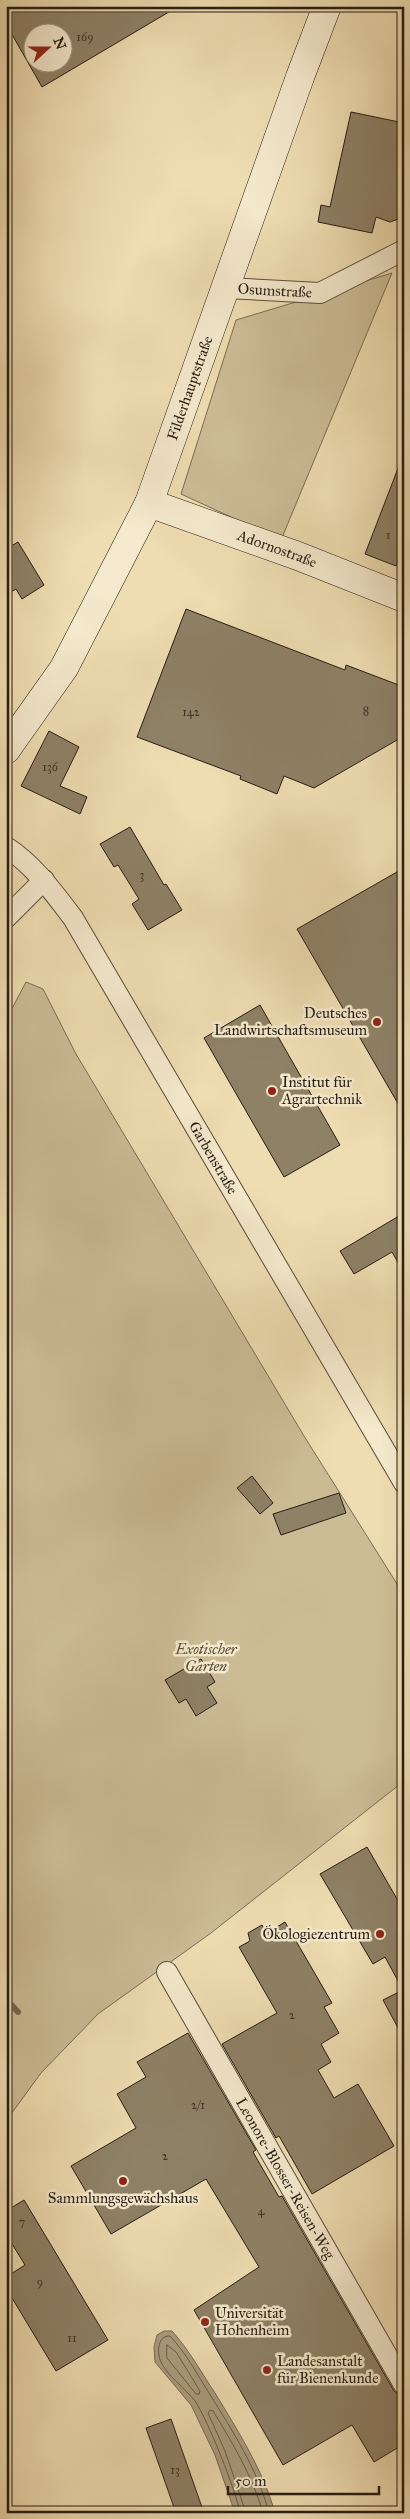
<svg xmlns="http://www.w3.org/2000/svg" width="410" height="2519" font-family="'IM FELL Great Primer',serif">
<rect width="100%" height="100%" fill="#eeddb1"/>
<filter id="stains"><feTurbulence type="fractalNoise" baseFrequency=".004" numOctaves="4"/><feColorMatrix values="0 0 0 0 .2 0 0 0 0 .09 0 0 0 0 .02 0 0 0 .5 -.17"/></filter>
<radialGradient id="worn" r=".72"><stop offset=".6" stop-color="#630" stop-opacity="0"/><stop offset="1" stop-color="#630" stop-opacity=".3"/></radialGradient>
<!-- green -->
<path fill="#ccbc96" stroke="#7a6c55" d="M392 273 281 540 181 494 236 320Z
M26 982 43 989 76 1054 304 1436 404 1595V1781L211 1933 98 2014 41 2073 6 2121V1020Z"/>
<!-- water -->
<path fill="#aa9c7c" stroke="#766952" d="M164 2331H172C189 2350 201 2372 215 2393 238 2431 263 2470 275 2513H235L215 2455 191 2405 155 2362 154 2347 157 2335Z"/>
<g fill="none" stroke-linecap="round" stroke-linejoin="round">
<!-- shore -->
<path stroke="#685c48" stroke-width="1" d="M167 2345 176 2352 200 2391 199 2394H196L167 2358Z
M240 2513C237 2493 207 2418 195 2401 185 2388 166 2375 160 2360 157 2351 158 2335 170 2336 186 2353 197 2374 209 2393 232 2430 258 2470 269 2513
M246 2513 225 2451 208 2413 210 2410 213 2411C232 2442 253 2477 263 2513"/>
<!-- stream -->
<path stroke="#766952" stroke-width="6" d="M6 1999 18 2012"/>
</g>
<!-- building -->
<path fill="#8e8166" stroke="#271d14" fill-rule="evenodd" d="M6 6H179L42 87 6 24ZM32 32H62V62H32Z
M351 112 404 123V217L390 222 376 217 372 233 318 222 321 205 330 207Z
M402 458H404V546L396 566 365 554Z
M18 542 44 585 22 599 16 589 6 595V549Z
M186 609 345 670 346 665 404 687V736L314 788 284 776 277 794 240 779 241 776 137 737Z
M49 731 79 747 60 786 87 797 80 814 21 786Z
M130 827 164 885 166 884 182 910 148 930 132 904 139 899 118 865 114 867 100 844Z
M404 868V1114L297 929Z
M260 1005 340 1145 284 1177 204 1038Z
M404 1213V1273L392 1252 354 1274 340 1251Z
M252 1476 273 1503 260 1514 237 1488Z
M339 1493 346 1513 281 1535 273 1514Z
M201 1659 215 1682 207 1687 217 1703 196 1716 186 1699 179 1703 165 1680Z
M367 1847 404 1911V2039L383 2000 403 1990 385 1957 373 1964 320 1874Z
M285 1922 332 2003 324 2007 339 2033 321 2044 331 2062 318 2070 334 2098 358 2084 394 2146 312 2194 279 2136 276 2138 222 2044 277 2013 239 1947 250 1941 248 1933 262 1925 267 1933Z
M188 2033 256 2150 253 2152 279 2197 282 2196 394 2391 404 2398V2444L374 2462 352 2425 283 2465 194 2310 259 2267 206 2179 111 2234 71 2166 136 2128 117 2094 146 2077 137 2062Z
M24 2200 108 2340 56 2371 6 2288V2277L25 2265 6 2234V2211Z
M171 2419 204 2513H176L146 2428Z"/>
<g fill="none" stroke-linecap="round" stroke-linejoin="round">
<!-- street casing -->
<g stroke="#594d3b" stroke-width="22">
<g id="street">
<path id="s1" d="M226 288 320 293 404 250"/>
<path id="s2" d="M6 847C34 865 53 892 73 918L404 1483"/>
<path d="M6 918 44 880"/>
<path id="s3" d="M167 1972 404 2385"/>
</g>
</g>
<!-- secondary casing -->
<g stroke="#271d14" stroke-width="29">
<g id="secondary">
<path id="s4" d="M149 503 298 556 404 598"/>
<path id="s5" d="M6 750 64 668 149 503 300 77 327 6"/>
</g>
</g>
<!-- street -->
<use href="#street" stroke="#f4e9cc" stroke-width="20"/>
<!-- secondary -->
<use href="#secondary" stroke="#f4e9cc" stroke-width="28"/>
</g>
<!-- markers -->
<g fill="#8f2418" stroke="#f4e9cc" stroke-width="2">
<circle cx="377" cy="1022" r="5"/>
<circle cx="272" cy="1091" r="5"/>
<circle cx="380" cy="1934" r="5"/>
<circle cx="123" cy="2181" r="5"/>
<circle cx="205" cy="2322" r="5"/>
<circle cx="267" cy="2370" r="5"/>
</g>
<g text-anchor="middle" stroke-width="5" stroke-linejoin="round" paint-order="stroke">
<!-- number labels -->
<g font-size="12" fill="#413628">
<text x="85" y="41">169</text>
<text x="388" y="539">1</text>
<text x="366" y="715">8</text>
<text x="191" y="716">142</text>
<text x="50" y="771">136</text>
<text x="142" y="879">3</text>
<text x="292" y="2019">2</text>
<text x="198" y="2109">2/1</text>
<text x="165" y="2160">2</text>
<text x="261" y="2215">4</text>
<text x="22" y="2226">7</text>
<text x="40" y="2286">9</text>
<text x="72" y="2342">11</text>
<text x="175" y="2474">13</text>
</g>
<!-- street labels -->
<g font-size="15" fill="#271d14" stroke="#f4e9cc">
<text dy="5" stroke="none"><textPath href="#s1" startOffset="49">Osumstraße</textPath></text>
<text dy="5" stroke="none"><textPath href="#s5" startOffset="408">Filderhauptstraße</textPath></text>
<text dy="5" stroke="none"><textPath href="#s4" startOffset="136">Adornostraße</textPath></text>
<text dy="5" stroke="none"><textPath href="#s2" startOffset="376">Garbenstraße</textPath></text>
<text dy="5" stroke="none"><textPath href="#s3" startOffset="238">Leonore-Blosser-Reisen-Weg</textPath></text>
</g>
<!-- poi labels -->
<g font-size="15" fill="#271d14" stroke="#f4e9cc" text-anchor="start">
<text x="367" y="1018" text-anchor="end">Deutsches<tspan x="367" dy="17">Landwirtschaftsmuseum</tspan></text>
<text x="282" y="1087">Institut für<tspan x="282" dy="17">Agrartechnik</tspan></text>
<text x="370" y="1939" text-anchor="end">Ökologiezentrum</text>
<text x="123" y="2203" text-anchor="middle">Sammlungsgewächshaus</text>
<text x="215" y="2318">Universität<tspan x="215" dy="17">Hohenheim</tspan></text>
<text x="277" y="2366">Landesanstalt<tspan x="277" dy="17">für Bienenkunde</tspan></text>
</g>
<!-- park labels -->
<g font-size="15" font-style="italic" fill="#594d3b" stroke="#f4e9cc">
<text x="206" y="1654">Exotischer<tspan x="206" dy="17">Garten</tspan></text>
</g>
</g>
<!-- margin -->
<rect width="410" height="2519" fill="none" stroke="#eeddb1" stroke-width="25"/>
<rect x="8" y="8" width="395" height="2504" fill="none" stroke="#271d14" stroke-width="2.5"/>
<rect x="12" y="12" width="385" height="2494" fill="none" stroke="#271d14"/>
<!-- north arrow -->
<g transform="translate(48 48) rotate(69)"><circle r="24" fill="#f4e9cc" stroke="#a29782"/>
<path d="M0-4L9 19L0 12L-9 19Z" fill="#8f2418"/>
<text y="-8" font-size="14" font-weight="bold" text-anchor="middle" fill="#271d14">N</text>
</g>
<!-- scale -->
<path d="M228 2486v8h151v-8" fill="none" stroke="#271d14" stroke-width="2.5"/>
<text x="235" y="2486" font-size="15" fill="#271d14" stroke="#f4e9cc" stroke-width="4" paint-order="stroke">50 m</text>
<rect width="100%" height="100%" filter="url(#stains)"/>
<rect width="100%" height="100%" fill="url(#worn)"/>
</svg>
